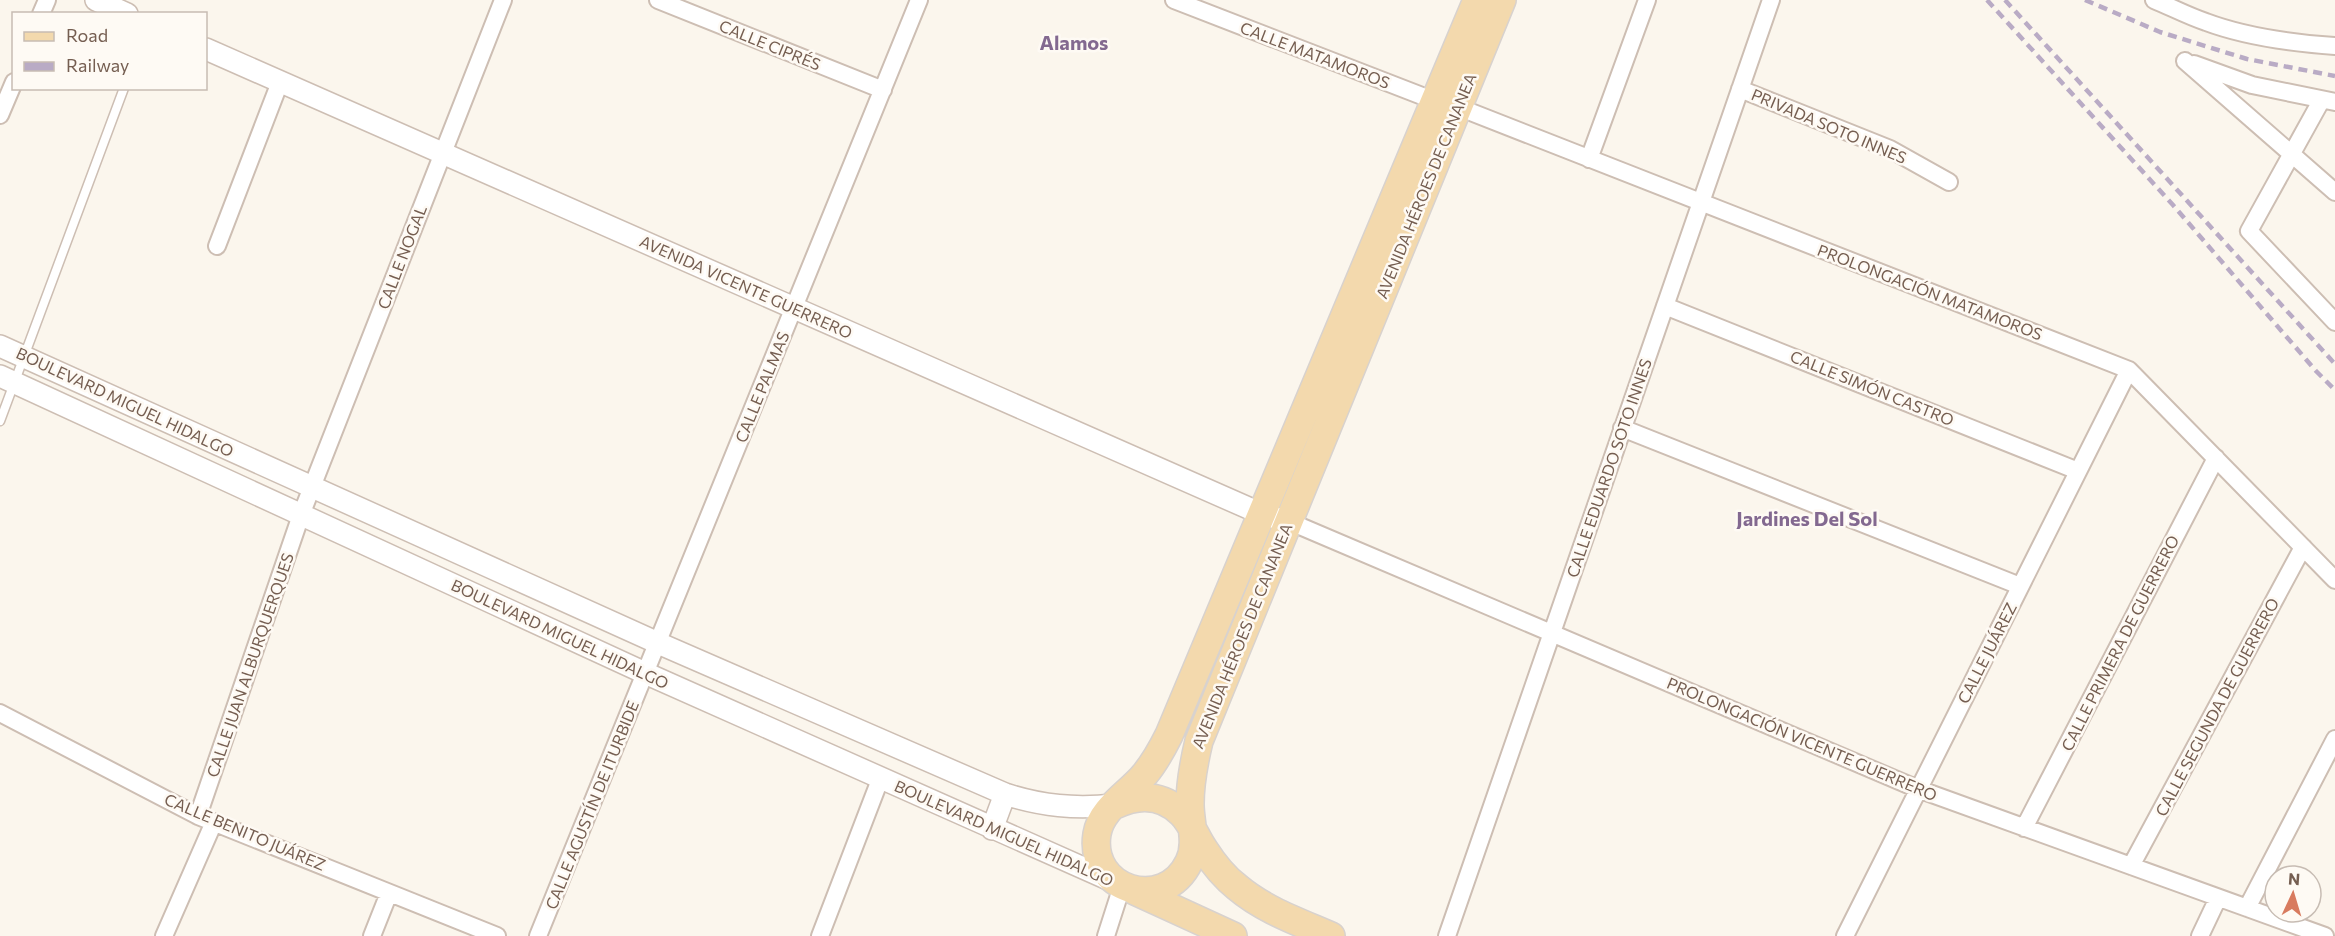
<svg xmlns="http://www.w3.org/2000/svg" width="2335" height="936" font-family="Commissioner,sans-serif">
<rect width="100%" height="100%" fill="#fbf6ed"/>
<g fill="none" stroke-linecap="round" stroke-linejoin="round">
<!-- service casing -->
<g stroke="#cdbeb3" stroke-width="11">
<path id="service" d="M0 421 124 88"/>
</g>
<!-- minor casing -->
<g stroke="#cdbeb3" stroke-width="20">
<path id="minor" d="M658 0 883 90
M1174 0 1435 101 1458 107 2129 370 2335 580
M2154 0C2171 7 2188 16 2206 22 2246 37 2292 43 2335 46
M41 14 47 0
M2185 61 2335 192
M2194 64 2252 85 2335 102
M1740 89 1890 149 1949 182
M2321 101 2249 231 2335 322
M0 115 14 82
M1589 159 1647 0
M217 246 280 82
M1665 306 2078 471
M1622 428 2020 586
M1288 521 1918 789 2325 936
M0 713 198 816 497 936
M198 816 301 515 503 0
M2024 828 2216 458
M2131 866 2303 547
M2247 908 2335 739
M164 936 214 822
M372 936 389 893
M538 936 919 0
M820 936 881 777
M1106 936 1122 886
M1447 936 1771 0
M1845 936 2129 370
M2200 936 2218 898"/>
</g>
<!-- tertiary casing -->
<g stroke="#cdbeb3" stroke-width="24">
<path id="tertiary" d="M96 0 127 14
M206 49 1262 514 1276 518
M0 346 658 643 1005 794C1042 806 1075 809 1114 805
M0 376 645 673 1117 883
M992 829 1005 794"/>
</g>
<!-- primary casing -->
<g stroke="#d8d2ce" stroke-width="30">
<path id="primary" d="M1477 0 1169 735C1162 749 1155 762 1145 774 1130 793 1101 808 1097 834 1088 890 1164 914 1189 862 1198 844 1190 823 1190 804 1190 782 1194 762 1199 741L1502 0
M1115 805C1138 794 1163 794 1182 814 1192 824 1196 838 1204 849 1213 863 1224 877 1237 887 1264 910 1299 922 1331 936
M1135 891 1233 936"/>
</g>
<!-- service -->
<use href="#service" stroke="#fff" stroke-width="8"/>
<!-- minor -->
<use href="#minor" stroke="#fff" stroke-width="16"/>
<!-- tertiary -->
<use href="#tertiary" stroke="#fff" stroke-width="21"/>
<!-- primary -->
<use href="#primary" stroke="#f3d9ad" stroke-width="27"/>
<!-- rail -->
<path stroke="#b9abc5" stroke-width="4.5" stroke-dasharray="9 6" stroke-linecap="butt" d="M1987 0 2173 205 2316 371 2335 390
M2005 0 2335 364
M2085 0 2160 32 2247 59 2335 76"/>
</g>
<g text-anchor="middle" stroke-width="5" stroke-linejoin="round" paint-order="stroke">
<!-- street labels -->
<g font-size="16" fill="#755e51" stroke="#fefaf4">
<text transform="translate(770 45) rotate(22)" y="6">CALLE CIPRÉS</text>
<text transform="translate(1315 55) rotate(21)" y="6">CALLE MATAMOROS</text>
<text transform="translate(1829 126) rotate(23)" y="6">PRIVADA SOTO INNES</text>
<text transform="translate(1426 186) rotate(-68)" y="6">AVENIDA HÉROES DE CANANEA</text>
<text transform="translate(402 257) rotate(-69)" y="6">CALLE NOGAL</text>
<text transform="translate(746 287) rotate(24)" y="6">AVENIDA VICENTE GUERRERO</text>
<text transform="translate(1930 292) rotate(21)" y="6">PROLONGACIÓN MATAMOROS</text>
<text transform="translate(762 387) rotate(-68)" y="6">CALLE PALMAS</text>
<text transform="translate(1872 388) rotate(22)" y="6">CALLE SIMÓN CASTRO</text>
<text transform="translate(125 402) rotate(25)" y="6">BOULEVARD MIGUEL HIDALGO</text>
<text transform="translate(1609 468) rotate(-71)" y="6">CALLE EDUARDO SOTO INNES</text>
<text transform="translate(560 634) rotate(25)" y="6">BOULEVARD MIGUEL HIDALGO</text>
<text transform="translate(1242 636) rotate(-68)" y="6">AVENIDA HÉROES DE CANANEA</text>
<text transform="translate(2120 643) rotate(-63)" y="6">CALLE PRIMERA DE GUERRERO</text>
<text transform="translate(1987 653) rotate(-63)" y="6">CALLE JUÁREZ</text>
<text transform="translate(250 665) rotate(-71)" y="6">CALLE JUAN ALBURQUERQUES</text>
<text transform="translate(2217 707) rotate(-62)" y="6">CALLE SEGUNDA DE GUERRERO</text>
<text transform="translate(1802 739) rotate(23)" y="6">PROLONGACIÓN VICENTE GUERRERO</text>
<text transform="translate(592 805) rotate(-68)" y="6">CALLE AGUSTÍN DE ITURBIDE</text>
<text transform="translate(245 832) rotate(23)" y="6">CALLE BENITO JUÁREZ</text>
<text transform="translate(1004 833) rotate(24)" y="6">BOULEVARD MIGUEL HIDALGO</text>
</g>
<!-- quarter labels -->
<g font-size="20" font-weight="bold" fill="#836990" stroke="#fefaf4">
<text x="1074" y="50">Alamos</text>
<text x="1807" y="526">Jardines Del Sol</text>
</g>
</g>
<!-- legend -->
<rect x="12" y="12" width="195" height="78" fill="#fefaf4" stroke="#c7bcb3" stroke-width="1.5"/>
<rect x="24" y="32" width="30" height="9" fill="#f3d9ad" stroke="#c7bcb3" stroke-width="1.5"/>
<text x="66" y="42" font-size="18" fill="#755e51">Road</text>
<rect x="24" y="62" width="30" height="9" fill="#b9abc5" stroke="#c7bcb3" stroke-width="1.5"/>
<text x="66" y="72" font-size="18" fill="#755e51">Railway</text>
<!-- north arrow -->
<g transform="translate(2293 894) rotate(4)"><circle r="28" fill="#fefaf4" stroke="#c7bcb3" stroke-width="1.5"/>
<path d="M0-4.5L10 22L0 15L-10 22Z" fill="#d87b5f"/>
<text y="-9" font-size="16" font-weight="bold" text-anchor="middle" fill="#755e51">N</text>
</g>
</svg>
